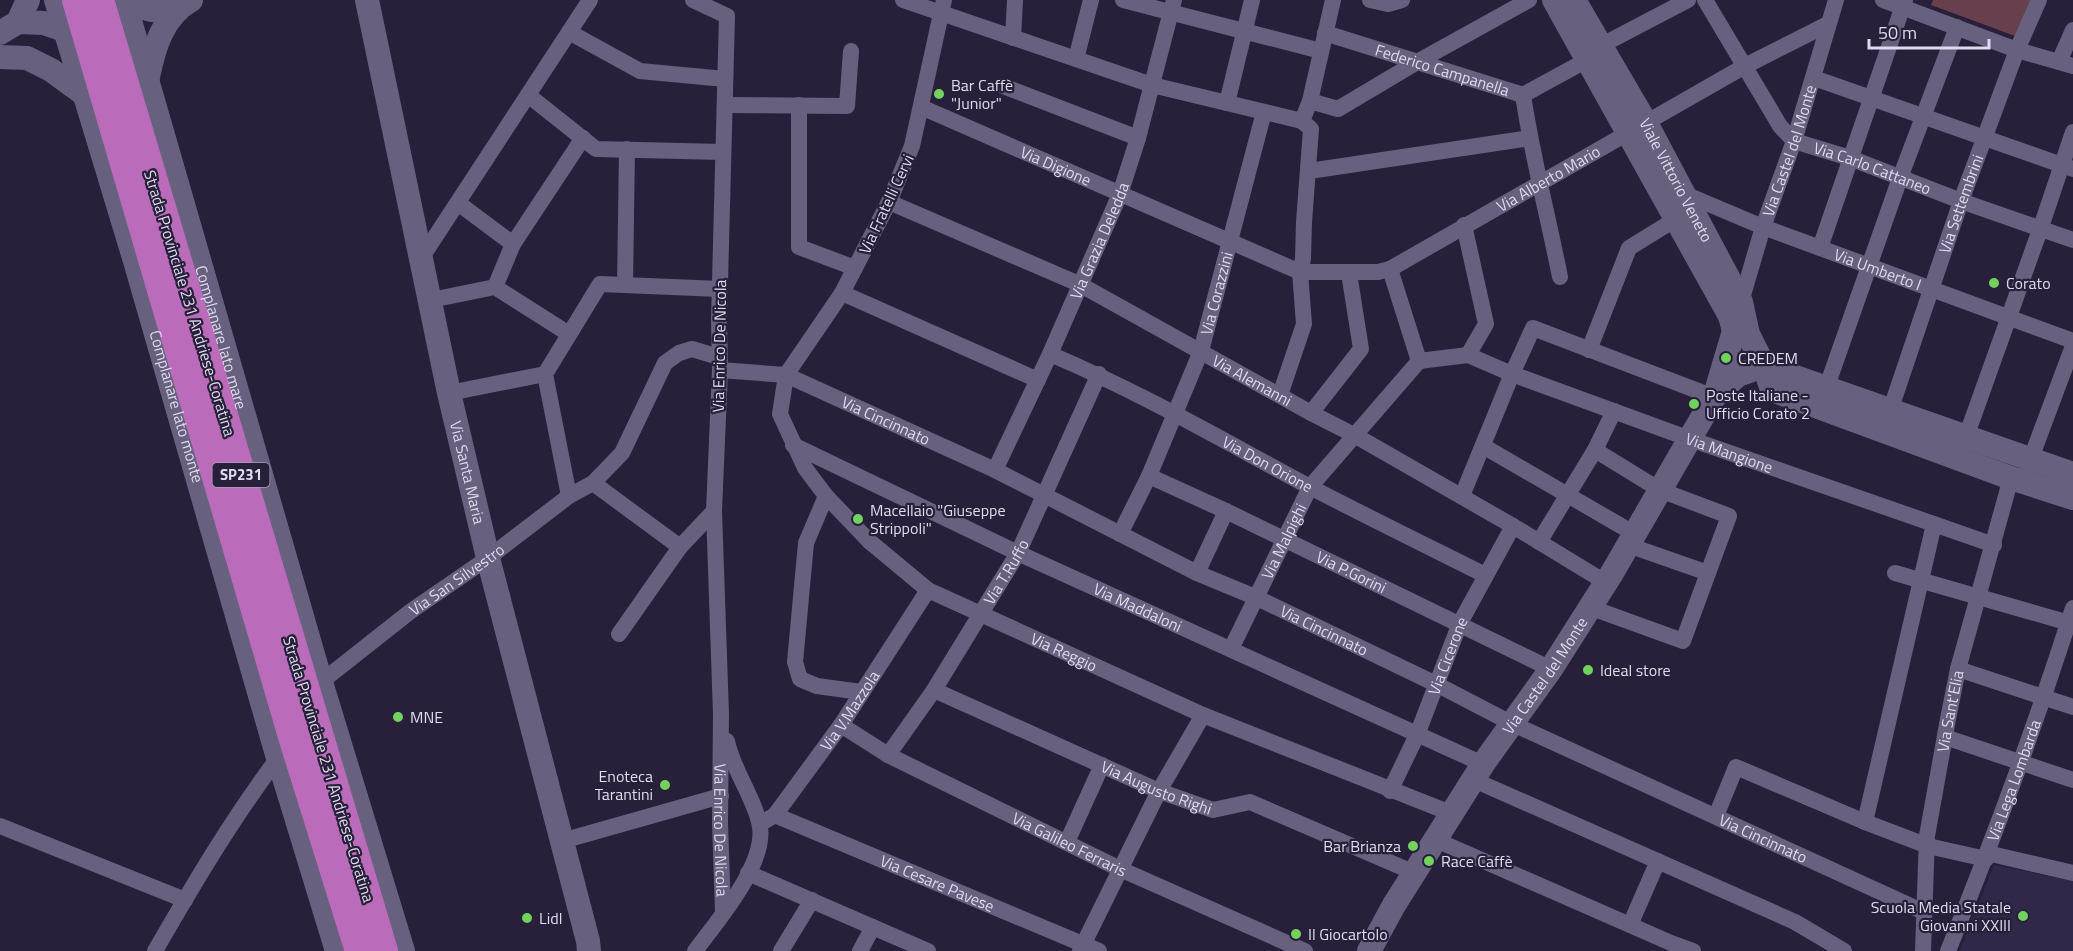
<svg xmlns="http://www.w3.org/2000/svg" width="2073" height="951" font-family="'Titillium Web',sans-serif">
<rect width="100%" height="100%" fill="#28203b"/>
<!-- built -->
<path fill="#312749" d="M1994 865 2073 881V951H1960Z"/>
<!-- green -->
<path fill="#683f4d" d="M1933 0H2031L2015 36 1931 5Z"/>
<g fill="none" stroke-linecap="round" stroke-linejoin="round">
<!-- street -->
<g stroke="#67607f" stroke-width="16">
<path id="s1" d="M693 0 727 16 719 320 720 370 714 511 721 714 720 823 723 912"/>
<path d="M903 0 1152 85 1302 121"/>
<path id="s2" d="M944 0 912 146 889 202 842 293 786 375 780 414 805 468 826 496 869 541 928 590 1203 715 1453 814"/>
<path d="M1123 0 1321 51"/>
<path d="M1370 0 1388 4 1402 0"/>
<path id="s3" d="M1705 0 1780 126 1794 141 1850 158 1961 201 2073 240"/>
<path d="M1883 0 2017 50 2073 66"/>
<path d="M569 32 640 71 725 79"/>
<path id="s4" d="M1325 33 1523 95 1587 60"/>
<path d="M1013 38 1015 0"/>
<path d="M1600 46 1688 0"/>
<path d="M1076 59 1091 0"/>
<path d="M2059 62 2073 30"/>
<path d="M1814 78 2073 169"/>
<path d="M1003 86 1138 138"/>
<path d="M528 95 596 149 723 152"/>
<path d="M1523 95C1532 156 1548 216 1560 277"/>
<path d="M1310 101 1338 109 1417 62 1529 0"/>
<path d="M1227 103 1252 0"/>
<path d="M725 105 847 106 851 51"/>
<path d="M799 105V247L855 268"/>
<path id="s5" d="M921 107 1300 272H1378L1390 269 1745 66 1828 24"/>
<path d="M1309 171 1530 138"/>
<path id="s6" d="M1685 194 1763 227 2073 341"/>
<path id="s7" d="M889 202 1079 284 1311 413 1356 436 1513 526 1605 582"/>
<path d="M458 203 513 244"/>
<path d="M1820 248 1905 0"/>
<path d="M422 257 590 0"/>
<path d="M1390 269 1419 361 1468 355 1486 324 1464 225"/>
<path d="M625 285 627 149"/>
<path d="M495 287 513 244 583 138"/>
<path d="M842 293 1038 380"/>
<path d="M431 300 495 287 569 334"/>
<path id="s8" d="M1741 302 1763 227 1794 141 1836 0"/>
<path d="M1589 350 1629 248 1676 219"/>
<path id="s9" d="M1050 354C1140 392 1224 441 1310 487 1368 517 1427 546 1485 575"/>
<path id="s10" d="M1468 355 1512 374 1690 439 1994 545"/>
<path id="s11" d="M720 370 786 375 995 470 1197 573 1255 597 1438 685 1511 723 1924 912"/>
<path d="M1826 389 1900 178 1957 27"/>
<path d="M449 393 545 374"/>
<path d="M1280 395 1304 324 1300 272 1303 259 1304 222 1311 129 1302 121 1310 101 1333 0"/>
<path id="s12" d="M1890 411 1961 201 2017 50 2039 0"/>
<path d="M1311 413 1361 349 1349 273"/>
<path d="M1966 437 2041 227 2073 132"/>
<path id="s13" d="M793 445 1018 553 1483 764"/>
<path d="M1483 446 1635 534"/>
<path d="M2027 469 2073 346"/>
<path id="s14" d="M995 470 1050 354 1120 194 1138 138 1174 0"/>
<path id="s15" d="M1149 476 1226 511 1551 669"/>
<path d="M593 483 680 547"/>
<path d="M569 496 545 374 600 284 720 289"/>
<path d="M826 496 806 543 795 662 800 679 817 686 861 692"/>
<path d="M1462 496 1512 374 1533 328 1714 397"/>
<path id="s16" d="M1120 534 1149 476 1201 351 1264 112"/>
<path d="M1539 542 1595 450 1614 411"/>
<path d="M1628 545 1708 573"/>
<path d="M1197 573 1226 511"/>
<path d="M1895 573 2073 624"/>
<path d="M1589 607 1683 641 1729 516 1660 490 1595 450"/>
<path d="M619 634 680 547 714 511"/>
<path id="s17" d="M1231 649 1310 487 1419 361"/>
<path d="M1958 669 2073 707"/>
<path id="s18" d="M321 682 411 611 488 558 569 496 593 483 622 453 665 363 679 353 692 349 719 357"/>
<path id="s19" d="M934 690 1159 791 1213 810 1250 802 1415 873"/>
<path id="s20" d="M841 725 888 755 1120 869 1305 951"/>
<path d="M1945 737 2073 780"/>
<path id="s21" d="M888 755 934 690 1018 553 1099 374"/>
<path d="M1474 780 1795 922 1844 951"/>
<path id="s22" d="M1390 791 1417 735 1460 623 1513 526"/>
<path id="s23" d="M775 815 1099 951"/>
<path d="M1716 816 1736 767 1865 822 1928 846 1986 859"/>
<path d="M1865 822 1934 524"/>
<path id="s24" d="M760 824 775 815 841 725 928 590"/>
<path d="M0 826 185 900"/>
<path d="M1436 840 1671 943 1693 951"/>
<path d="M562 841 721 796"/>
<path d="M1067 842 1102 765"/>
<path d="M1987 853 2073 873"/>
<path d="M748 873 928 951"/>
<path d="M1630 925 1658 861"/>
<path d="M155 951C193 885 232 819 278 758"/>
<path d="M695 951C717 921 770 861 759 822 752 794 733 770 727 741"/>
<path d="M781 951 812 900"/>
<path d="M860 951 873 927"/>
<path d="M1080 951 1159 791 1203 715"/>
<path id="s25" d="M1923 951 1927 836 1948 719 1958 669 2011 478"/>
<path id="s26" d="M1948 951C1994 838 2036 724 2073 608"/>
</g>
<!-- secondary -->
<g stroke="#67607f" stroke-width="24">
<path id="s27" d="M56 0 135 261 278 758 337 951"/>
<path id="s28" d="M124 0 321 682 403 951"/>
<path id="s29" d="M367 0 449 393 488 558 588 941 589 951"/>
<path d="M1554 0 1730 316 1740 326"/>
<path id="s30" d="M1574 0 1646 123 1741 302 1748 334 1764 366 1772 390 2011 478 2073 498"/>
<path d="M125 3 151 10 180 6"/>
<path d="M18 22 44 23 65 30"/>
<path d="M0 33 18 22 28 0"/>
<path d="M0 57 27 58 51 70 84 94"/>
<path d="M148 77C154 47 163 16 191 0"/>
<path d="M1764 366 2073 474"/>
<path d="M1715 395 1734 331 1730 316"/>
<path id="s31" d="M1369 951 1394 905 1483 764 1551 669 1612 573 1714 397 1738 375 1764 366"/>
</g>
<!-- highway -->
<path stroke="#ba6cbb" stroke-width="30" d="M77 0 295 743 360 951
M99 0 383 951"/>
</g>
<!-- markers -->
<g fill="#72d25d" stroke="#28203b" stroke-width="2">
<circle cx="939" cy="94" r="6"/>
<circle cx="1994" cy="283" r="6"/>
<circle cx="1726" cy="358" r="6"/>
<circle cx="1694" cy="404" r="6"/>
<circle cx="858" cy="519" r="6"/>
<circle cx="1588" cy="670" r="6"/>
<circle cx="398" cy="717" r="6"/>
<circle cx="665" cy="785" r="6"/>
<circle cx="1413" cy="846" r="6"/>
<circle cx="1429" cy="861" r="6"/>
<circle cx="2023" cy="916" r="6"/>
<circle cx="527" cy="918" r="6"/>
<circle cx="1296" cy="934" r="6"/>
</g>
<g text-anchor="middle" stroke-width="4.5" stroke-linejoin="round" paint-order="stroke">
<!-- shield labels -->
<rect fill="#28203b" stroke="#a8a3b8" stroke-width="1.5" x="212.5" y="463" width="57" height="24" rx="4.5"/>
<g font-size="15" font-weight="bold" fill="#dfdbed">
<text x="241" y="480">SP231</text>
</g>
<!-- street labels -->
<g font-size="16" fill="#dfdbed" stroke="#28203b">
<text dy="6" stroke="none"><textPath href="#s4" startOffset="123">Federico Campanella</textPath></text>
<text dy="6" stroke="none"><textPath href="#s8" startOffset="159">Via Castel del Monte</textPath></text>
<text dy="6" stroke="none"><textPath href="#s5" startOffset="147">Via Digione</textPath></text>
<text dy="6" stroke="none"><textPath href="#s3" startOffset="250">Via Carlo Cattaneo</textPath></text>
<text dy="6" stroke="none"><textPath href="#s5" startOffset="686">Via Alberto Mario</textPath></text>
<text dy="6" stroke="none"><textPath href="#s30" startOffset="207">Viale Vittorio Veneto</textPath></text>
<text transform="translate(886 204) rotate(-65)" y="6">Via Fratelli Cervi</text>
<text dy="6" stroke="none"><textPath href="#s12" startOffset="219">Via Settembrini</textPath></text>
<text dy="6" stroke="none"><textPath href="#s14" startOffset="252">Via Grazia Deledda</textPath></text>
<text dy="6" stroke="none"><textPath href="#s6" startOffset="207">Via Umberto I</textPath></text>
<text dy="6" stroke="none"><textPath href="#s16" startOffset="260">Via Corazzini</textPath></text>
<text transform="translate(190 303) rotate(73)" y="6">Strada Provinciale 231 Andriese-Coratina</text>
<text dy="6" stroke="none"><textPath href="#s28" startOffset="351">Complanare lato mare</textPath></text>
<text transform="translate(719 346) rotate(-89)" y="6">Via Enrico De Nicola</text>
<text dy="6" stroke="none"><textPath href="#s7" startOffset="405">Via Alemanni</textPath></text>
<text dy="6" stroke="none"><textPath href="#s27" startOffset="424">Complanare lato monte</textPath></text>
<text dy="6" stroke="none"><textPath href="#s11" startOffset="176">Via Cincinnato</textPath></text>
<text dy="6" stroke="none"><textPath href="#s10" startOffset="279">Via Mangione</textPath></text>
<text dy="6" stroke="none"><textPath href="#s9" startOffset="244">Via Don Orione</textPath></text>
<text dy="6" stroke="none"><textPath href="#s29" startOffset="483">Via Santa Maria</textPath></text>
<text dy="6" stroke="none"><textPath href="#s17" startOffset="120">Via Malpighi</textPath></text>
<text dy="6" stroke="none"><textPath href="#s21" startOffset="218">Via T.Ruffo</textPath></text>
<text dy="6" stroke="none"><textPath href="#s15" startOffset="224">Via P.Gorini</textPath></text>
<text dy="6" stroke="none"><textPath href="#s18" startOffset="170">Via San Silvestro</textPath></text>
<text dy="6" stroke="none"><textPath href="#s13" startOffset="381">Via Maddaloni</textPath></text>
<text dy="6" stroke="none"><textPath href="#s11" startOffset="662">Via Cincinnato</textPath></text>
<text dy="6" stroke="none"><textPath href="#s2" startOffset="834">Via Reggio</textPath></text>
<text dy="6" stroke="none"><textPath href="#s22" startOffset="147">Via Cicerone</textPath></text>
<text dy="6" stroke="none"><textPath href="#s31" startOffset="327">Via Castel del Monte</textPath></text>
<text dy="6" stroke="none"><textPath href="#s24" startOffset="146">Via V.Mazzola</textPath></text>
<text dy="6" stroke="none"><textPath href="#s25" startOffset="242">Via Sant'Elia</textPath></text>
<text transform="translate(329 769) rotate(73)" y="6">Strada Provinciale 231 Andriese-Coratina</text>
<text dy="6" stroke="none"><textPath href="#s26" startOffset="183">Via Lega Lombarda</textPath></text>
<text dy="6" stroke="none"><textPath href="#s19" startOffset="243">Via Augusto Righi</textPath></text>
<text dy="6" stroke="none"><textPath href="#s1" startOffset="852">Via Enrico De Nicola</textPath></text>
<text dy="6" stroke="none"><textPath href="#s11" startOffset="1148">Via Cincinnato</textPath></text>
<text dy="6" stroke="none"><textPath href="#s20" startOffset="258">Via Galileo Ferraris</textPath></text>
<text dy="6" stroke="none"><textPath href="#s23" startOffset="176">Via Cesare Pavese</textPath></text>
</g>
<!-- poi labels -->
<g font-size="16" fill="#dfdbed" stroke="#28203b" text-anchor="start">
<text x="951" y="91">Bar Caffè<tspan x="951" dy="18">"Junior"</tspan></text>
<text x="2006" y="289">Corato</text>
<text x="1738" y="364">CREDEM</text>
<text x="1706" y="401">Poste Italiane -<tspan x="1706" dy="18">Ufficio Corato 2</tspan></text>
<text x="870" y="516">Macellaio "Giuseppe<tspan x="870" dy="18">Strippoli"</tspan></text>
<text x="1600" y="676">Ideal store</text>
<text x="410" y="723">MNE</text>
<text x="653" y="782" text-anchor="end">Enoteca<tspan x="653" dy="18">Tarantini</tspan></text>
<text x="1401" y="852" text-anchor="end">Bar Brianza</text>
<text x="1441" y="867">Race Caffè</text>
<text x="2011" y="913" text-anchor="end">Scuola Media Statale<tspan x="2011" dy="18">Giovanni XXIII</tspan></text>
<text x="539" y="924">Lidl</text>
<text x="1308" y="940">Il Giocartolo</text>
</g>
</g>
<!-- scale -->
<path d="M1869 39v9h120v-9" fill="none" stroke="#dfdbed" stroke-width="3"/>
<text x="1878" y="39" font-size="18" fill="#dfdbed" stroke="#28203b" stroke-width="4.5" paint-order="stroke">50 m</text>
</svg>
